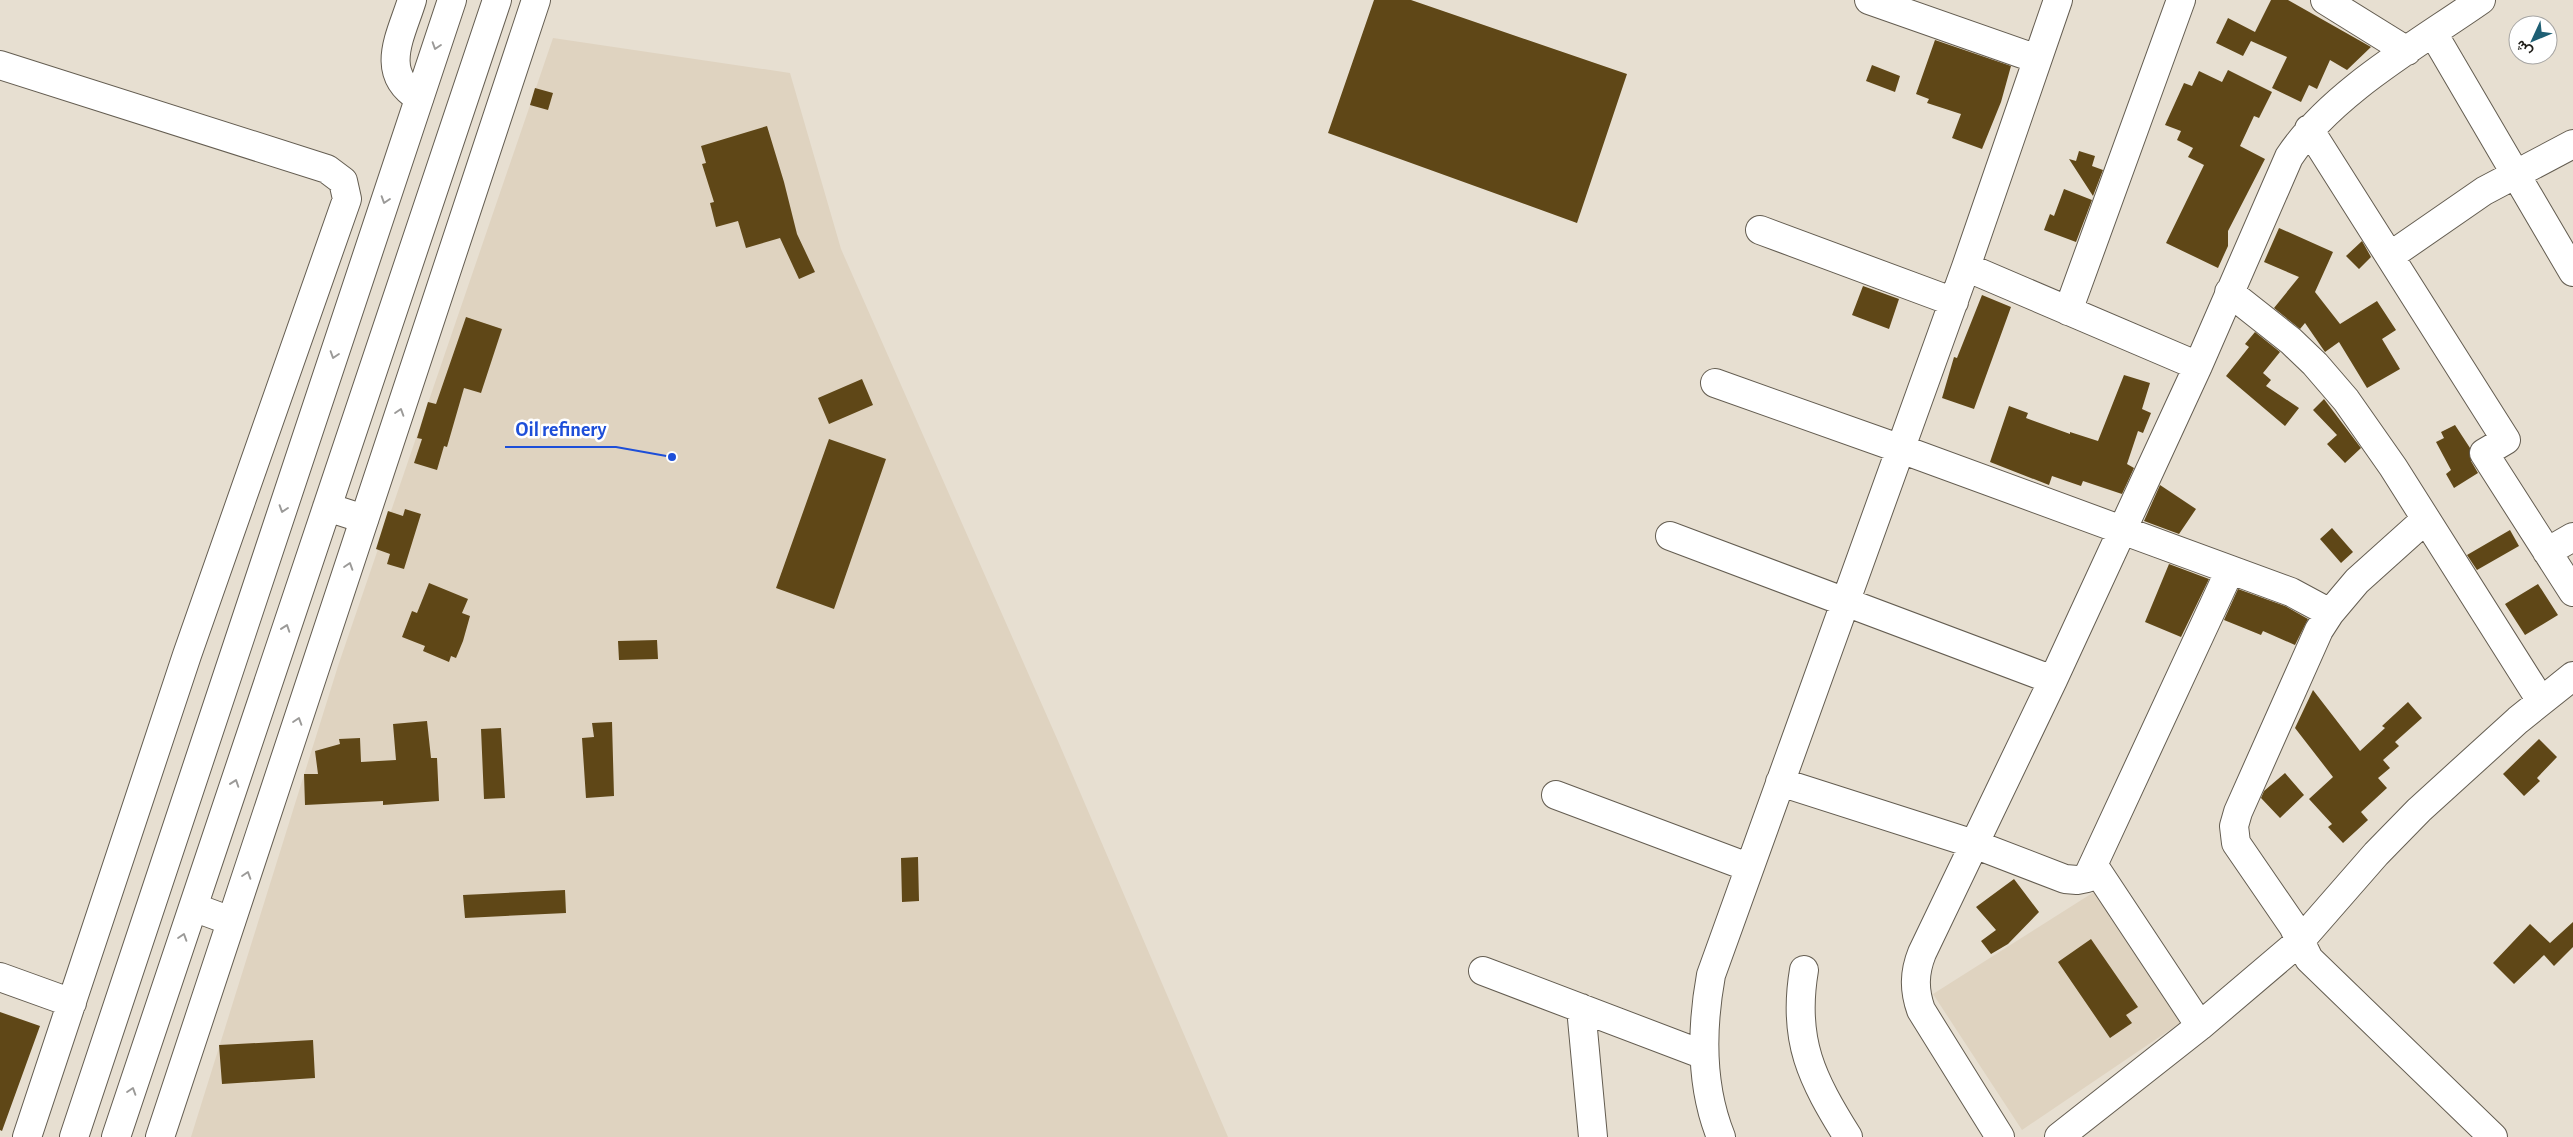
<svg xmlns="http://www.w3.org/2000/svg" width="2573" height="1137" font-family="'Alegreya Sans',Vazirmatn,sans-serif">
<rect width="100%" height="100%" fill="#e7dfd1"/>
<!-- built -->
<path fill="#dfd3c0" d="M553 38 790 73 841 249 1058 741 1228 1137H191L338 666Z
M2094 892 2180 1023 2022 1130 1933 994Z"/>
<!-- building -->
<path fill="#5f4717" d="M1374 0H1411L1627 74 1577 223 1328 133Z
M2271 0H2288L2371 47 2347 70 2330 60 2317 89 2309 85 2301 102 2272 88 2287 57 2251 41 2243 56 2216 43 2228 18 2255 32Z
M1935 40 2011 66 2001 102 1982 149 1952 138 1961 114 1927 103 1929 99 1916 94Z
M1872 65 1900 76 1895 92 1866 81Z
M2228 70 2272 92 2259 118 2254 116 2240 146 2265 159 2228 231V246L2218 268 2166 243 2204 165 2188 157 2193 148 2177 140 2181 131 2165 125 2184 83 2192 86 2199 71 2222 82Z
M535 88 553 93 548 110 530 105Z
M767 126 784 182 797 234 815 272 799 279 780 238 746 248 738 221 716 227 710 203 714 202 702 164 706 163 701 146Z
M2079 151 2095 156 2092 166 2103 170 2093 196 2069 159 2076 161Z
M2064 189 2092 200 2076 242 2044 230 2050 214 2054 216Z
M2279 228 2333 252 2315 292 2340 324 2377 301 2396 330 2382 339 2400 369 2367 388 2339 342 2325 352 2305 323 2300 329 2274 308 2299 277 2264 262Z
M2362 241 2371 257 2359 269 2346 256Z
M1863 286 1899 299 1889 329 1852 315Z
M1982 295 2011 307 1974 409 1942 398 1954 357 1957 358Z
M466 317 502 329 481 393 464 388 447 447 444 446 437 470 414 463 422 439 417 438 428 402 436 404Z
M2255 332 2280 352 2263 373 2271 380 2266 386 2299 408 2285 426 2226 376 2249 347 2245 344Z
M2124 375 2150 383 2142 409 2151 413 2143 433 2138 431 2127 464 2134 468 2122 494 2083 481 2081 486 2052 476 2049 485 1990 462 2009 406 2028 413 2026 418 2070 434V432L2098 441Z
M862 379 873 405 829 424 818 398Z
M2324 399 2361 448 2345 463 2327 444 2337 435 2313 410Z
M2455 425 2470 448 2471 461 2478 473 2454 488 2446 474 2451 470 2436 442 2444 438 2441 432Z
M829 439 886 459 834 609 776 588Z
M2160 485 2196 509 2179 534 2144 521Z
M405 509 421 514 404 569 387 564 390 554 376 549 388 511 403 516Z
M2332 528 2353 552 2341 563 2320 539Z
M2510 530 2519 546 2477 570 2467 555Z
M2169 564 2209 579 2181 637 2145 622Z
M429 583 468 599 462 613 470 616 463 641 456 658 451 656 449 662 423 651 425 646 402 637 412 611 417 613Z
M2538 584 2558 615 2525 635 2505 604Z
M2238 589 2285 606 2308 619 2295 645 2263 631 2261 635 2224 620Z
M657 640 658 659 619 660 618 641Z
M2313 690 2360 751 2385 728 2382 726 2408 702 2422 718 2395 742 2399 746 2383 760 2390 768 2378 778 2387 788 2361 812 2368 820 2343 843 2328 827 2332 824 2309 799 2333 777 2295 728Z
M427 721 431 758H437L439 801 383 805V801L305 805 304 774H318L315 751 340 744 339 739 360 738 361 762 396 760 393 724Z
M612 722 614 796 586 798 582 738 594 737 592 723Z
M501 728 505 798 484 799 481 729Z
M2539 739 2557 757 2537 778 2540 781 2524 796 2503 774Z
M2285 773 2304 795 2280 818 2261 798 2264 791Z
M918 857 919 901 902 902 901 858Z
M2014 879 2039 912 2008 944 1991 954 1981 941 1996 930 1976 907Z
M565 890 566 913 465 918 463 895Z
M2573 922V947L2554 966 2544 955 2514 984 2493 963 2530 924 2550 943Z
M2091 939 2138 1007 2126 1015 2132 1023 2110 1038 2058 962Z
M0 1012 40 1026 2 1131 0 1130Z
M313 1040 315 1078 222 1084 219 1045Z"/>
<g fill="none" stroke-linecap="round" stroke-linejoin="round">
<!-- minor casing -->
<g stroke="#645d51" stroke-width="30">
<path id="minor" d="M412 0C401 36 378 73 419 98
M1869 0 2037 59
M2325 0 2407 51
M2433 33 2573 272
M0 65 327 169 343 181 347 199 187 655 27 1137
M2309 129 2506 440 2484 453 2573 592
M1760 230 1954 302
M2390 256 2484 191 2573 144
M1966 267 2198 366
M2229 292 2291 341 2315 364 2346 400 2393 467 2541 701
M2068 311 2181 0
M1715 383 1901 449 2291 592 2330 613
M2426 519 2357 581 2330 613 2319 630 2238 812 2234 826 2236 843 2293 926 2309 959 2493 1137
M1670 536 2053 680
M2547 552 2573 537
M1780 782 1974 844 2065 879 2077 880 2087 878 2230 570
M1556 795 1748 867
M2094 866 2200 1026
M1804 970C1792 1041 1812 1079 1848 1137
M1483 971 1704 1055
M0 977 72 1003
M1581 1008 1593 1137
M160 1137 536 0
M1721 1137C1700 1085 1701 1030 1711 975L1966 267 2058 0
M2000 1137 1921 1010C1914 990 1914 973 1922 953L2053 680 2198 366 2289 157C2331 93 2418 44 2481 0
M2059 1137 2200 1026 2300 941 2376 854 2419 810 2518 720 2573 676"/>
</g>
<!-- major casing -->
<g stroke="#645d51" stroke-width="30">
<path id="major" d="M327 507 364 519
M193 907 231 921
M74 1137 452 0
M116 1137 497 0"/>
</g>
<!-- minor -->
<use href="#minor" stroke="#fff" stroke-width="28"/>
<!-- major -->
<use href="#major" stroke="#fff" stroke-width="28"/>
</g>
<!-- one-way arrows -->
<defs><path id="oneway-chevron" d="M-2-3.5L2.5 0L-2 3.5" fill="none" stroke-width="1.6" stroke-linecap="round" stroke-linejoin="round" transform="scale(1.25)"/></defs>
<g stroke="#9b9a98">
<use href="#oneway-chevron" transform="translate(436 46) rotate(108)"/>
<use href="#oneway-chevron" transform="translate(385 200) rotate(108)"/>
<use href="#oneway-chevron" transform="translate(334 355) rotate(108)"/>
<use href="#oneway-chevron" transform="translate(400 412) rotate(-72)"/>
<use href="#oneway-chevron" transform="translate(283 509) rotate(108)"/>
<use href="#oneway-chevron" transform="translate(349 566) rotate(-72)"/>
<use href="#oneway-chevron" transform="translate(286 628) rotate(-71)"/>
<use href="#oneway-chevron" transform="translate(298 721) rotate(-72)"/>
<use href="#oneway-chevron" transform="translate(235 783) rotate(-71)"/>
<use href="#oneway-chevron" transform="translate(247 875) rotate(-72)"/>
<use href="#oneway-chevron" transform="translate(183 937) rotate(-72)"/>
<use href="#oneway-chevron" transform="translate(132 1091) rotate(-72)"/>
</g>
<!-- callouts -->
<path fill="none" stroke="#1d4ed8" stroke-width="2" d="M672 457L616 447H505"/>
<circle fill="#1d4ed8" stroke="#fff" stroke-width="2" cx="672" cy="457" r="5"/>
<g font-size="20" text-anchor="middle" font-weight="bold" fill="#1d4ed8" stroke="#fff" stroke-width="5" stroke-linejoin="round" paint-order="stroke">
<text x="561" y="436">Oil refinery</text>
</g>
<!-- north arrow -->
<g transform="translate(2533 40) rotate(226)"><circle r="24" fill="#ffffff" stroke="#a6a5a3"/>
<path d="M0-4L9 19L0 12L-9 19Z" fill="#1e5f74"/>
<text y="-8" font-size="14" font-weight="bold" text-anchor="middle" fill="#201e19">ش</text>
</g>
</svg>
